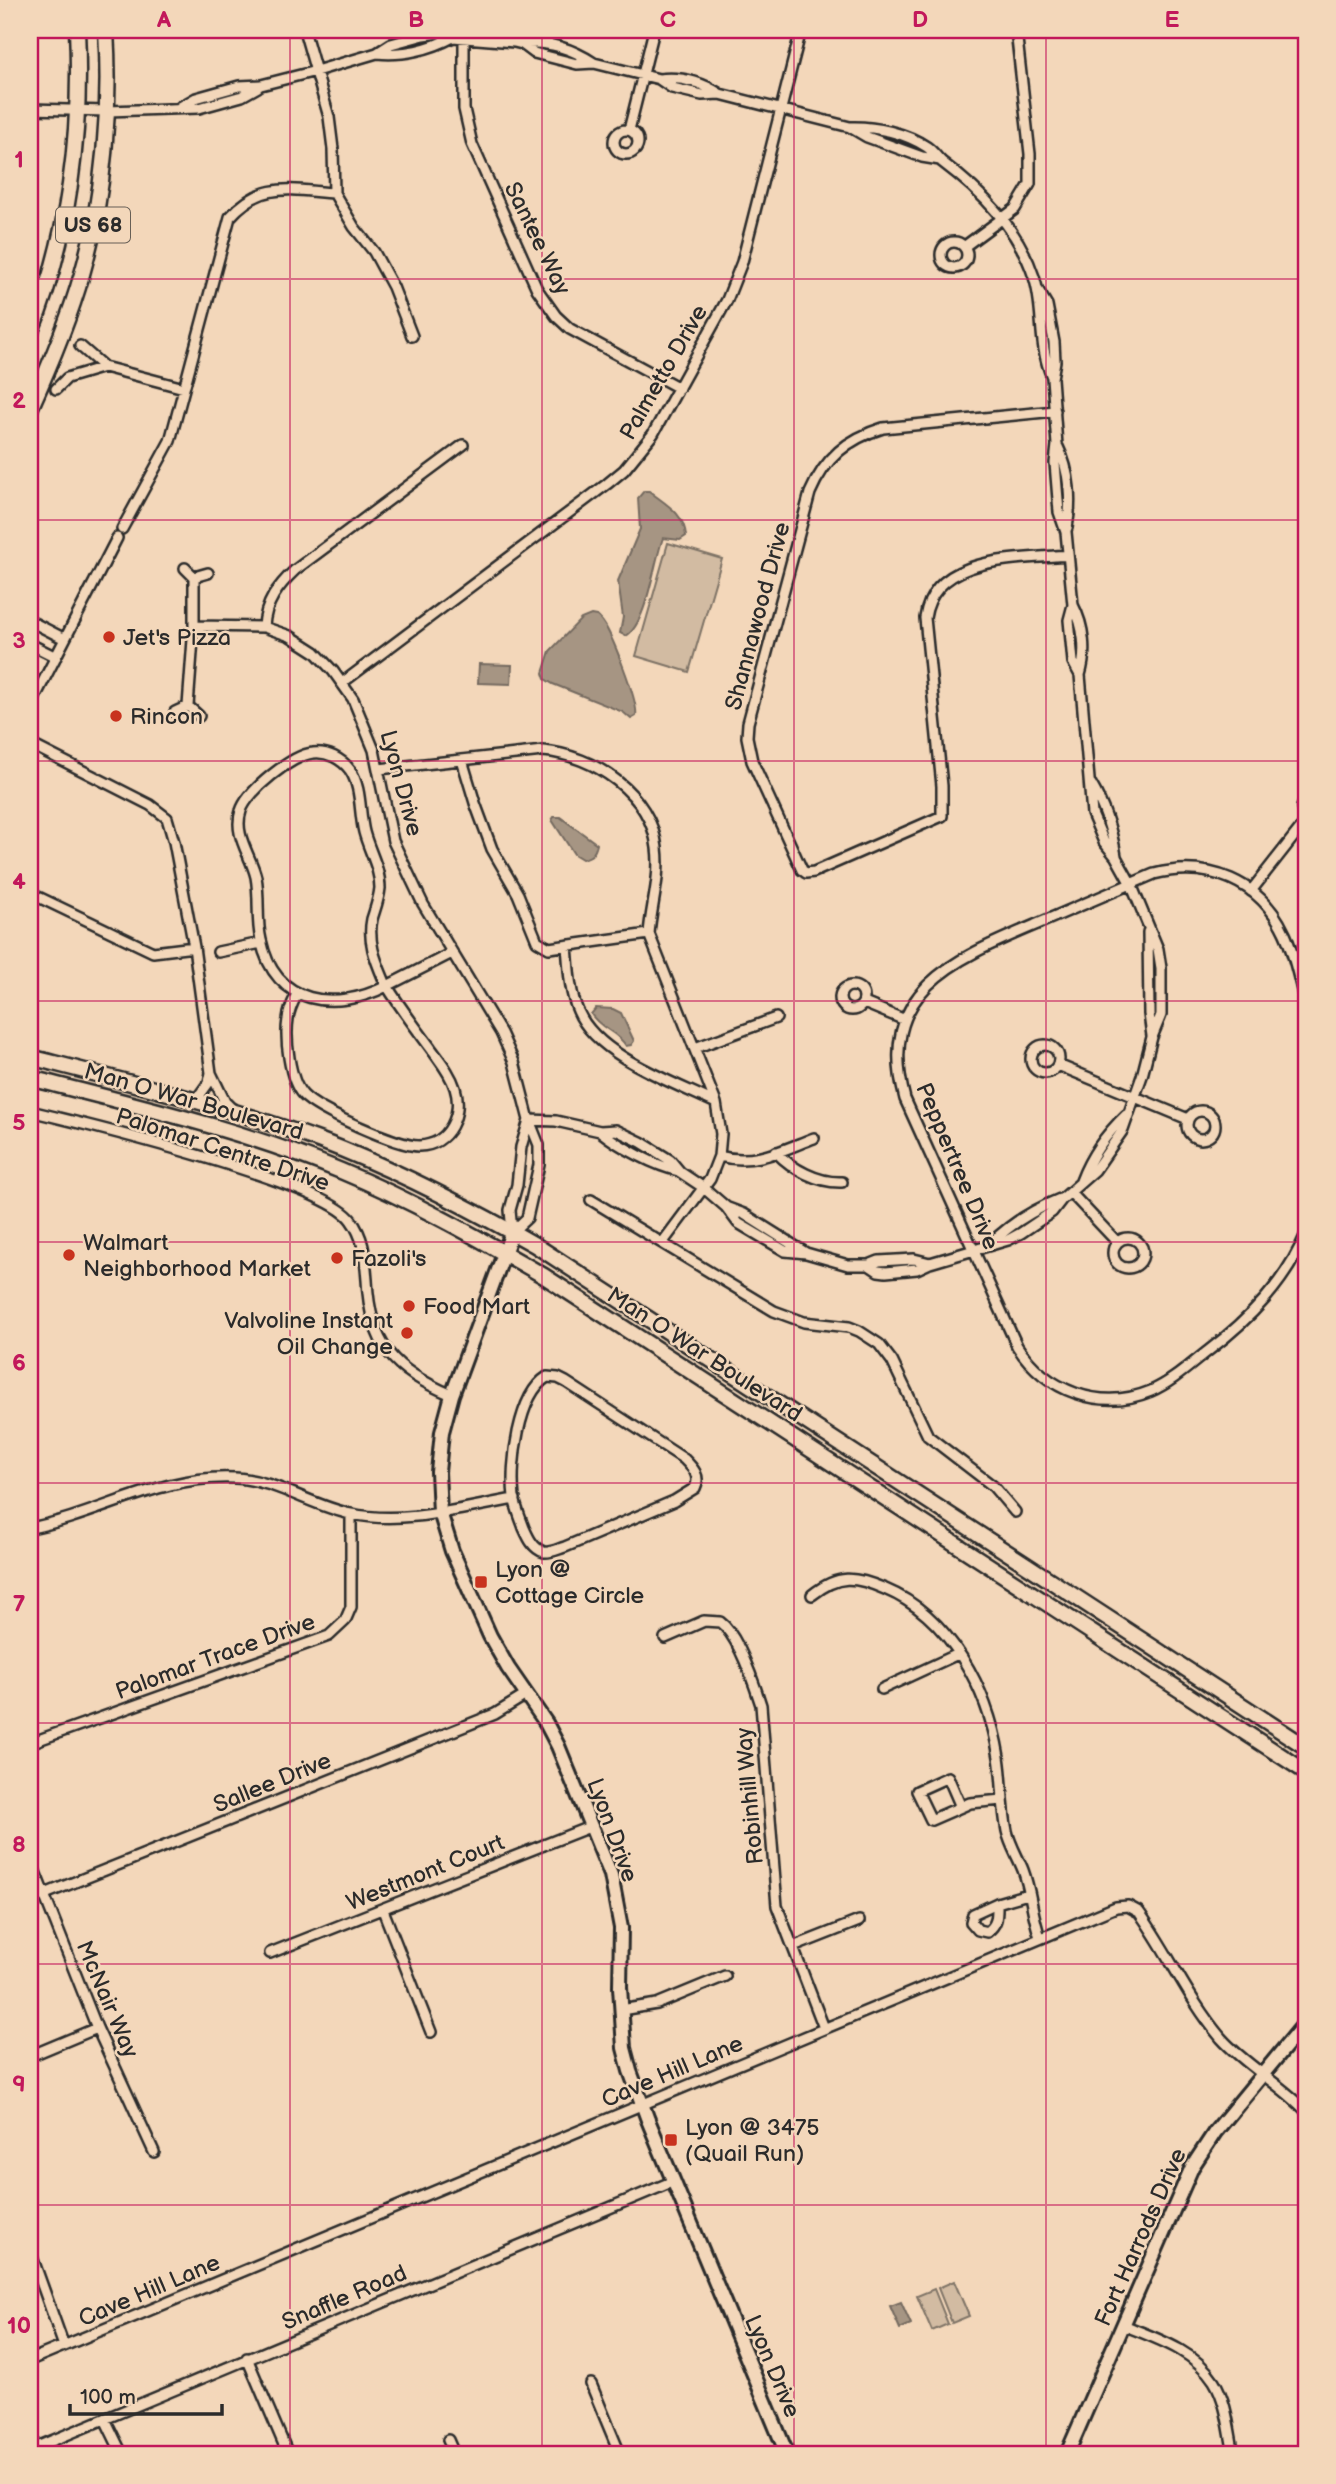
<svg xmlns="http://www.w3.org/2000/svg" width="1336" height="2484" font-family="'Balsamiq Sans',sans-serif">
<rect width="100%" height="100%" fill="#f3d7ba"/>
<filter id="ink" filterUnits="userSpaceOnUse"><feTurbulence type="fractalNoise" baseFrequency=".0143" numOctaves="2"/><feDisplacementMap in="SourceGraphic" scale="14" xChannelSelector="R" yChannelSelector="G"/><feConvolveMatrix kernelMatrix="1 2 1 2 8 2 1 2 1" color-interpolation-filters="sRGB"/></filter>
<g filter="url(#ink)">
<!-- green -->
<path fill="#d2bba2" stroke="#7e7366" stroke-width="2" d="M668 543 722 559 689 672 636 656Z
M954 2281 969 2316 952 2323 938 2288Z
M934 2289 948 2324 932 2331 917 2296Z"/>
<!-- water -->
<path fill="#a69583" stroke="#756b60" stroke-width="2" d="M644 491H649C667 505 684 513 686 536L680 540 663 538C654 561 647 624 626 636L620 633 623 617 618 581 640 529 638 498Z
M591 615C597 616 597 615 601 620 611 631 639 703 636 716L631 719 623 712 553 684 545 679 543 673 550 651 581 619Z
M479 664 512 665 511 684 478 683Z
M554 817H560L597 844C595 853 592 857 582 859L574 854 552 820Z
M596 1008 613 1009 621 1013 634 1041 631 1045 626 1046C617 1031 600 1029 591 1014Z
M901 2302 911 2324 900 2329 890 2306Z"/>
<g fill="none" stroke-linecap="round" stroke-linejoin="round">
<!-- street casing -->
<g stroke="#2b2b2b" stroke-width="14">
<path id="street" d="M304 30 329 117 333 149 334 193 354 227 374 252 393 287 412 336
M464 37V109L472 144 537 289 556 316 570 329 679 388
M522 44C547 40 573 49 594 63
M377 53C402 56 431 49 453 37
M659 79C682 76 701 82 720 94
M180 107 196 98 239 86 261 85 316 71 377 53 391 44 424 35 438 33 453 37 514 42 522 44 534 53 577 64 594 63 659 79 672 88 702 95 720 94 850 127 867 137 922 157 940 160
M30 109 107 111 199 108 242 96 258 87
M850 127C875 126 906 133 927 147 933 151 937 158 942 162 982 192 1018 228 1034 277 1045 309 1037 343 1052 377
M629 130 654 30
M614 142a12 12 0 1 1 24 0a12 12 0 1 1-24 0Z
M941 255a13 13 0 1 1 26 0a13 13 0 1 1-26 0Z
M965 246 1015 209 1030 184V154L1016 30
M80 346 104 367
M56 389 67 378 104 367 184 388
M1055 411 883 428C847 439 825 458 810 493L748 723 747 737 752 761 802 870 806 873 814 872 942 816V786L925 618C934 554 1020 560 1068 555
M1058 447C1070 471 1072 502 1067 528
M122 529 170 441 230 217C262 181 289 190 334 193
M185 568 194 577 208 573
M194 577V626L188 706 199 716
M1073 605C1084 626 1087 652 1080 675
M30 621 65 639
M194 626 264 627 290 636 315 652 333 671 353 699 374 750 393 841 423 904 501 1033 514 1062 529 1120 539 1145V1165L527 1218 512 1232
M264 627C265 603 278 586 295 570L463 445
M30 644 56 657
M342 683 607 484 624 470 653 434 727 300 742 262 801 30
M30 707 117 538
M175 712 188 706
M30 744 150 805 167 818 174 842 194 947
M462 760 475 803 492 849 518 894 537 941 549 948 649 934
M379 769 543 751C594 755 651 794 657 848 661 877 651 906 649 934
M1091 784C1104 806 1112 831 1116 856
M1306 798 1302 807 1306 818
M1251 891 1306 821
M30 893 153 952 194 947 211 1073 225 1102 233 1110
M1148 932 1149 1014 1152 1036
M649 934 716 1103 721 1134 719 1156 710 1179 663 1242
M567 946C569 967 569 991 578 1011 597 1056 673 1082 716 1103
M218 952 261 943
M840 998a12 12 0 1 1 24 0a12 12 0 1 1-24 0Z
M297 994C293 1002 289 1009 288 1019 285 1038 289 1080 303 1095 318 1111 398 1146 419 1146 450 1145 463 1113 455 1088 450 1072 439 1060 430 1047 415 1027 400 1007 387 986L386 985C377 963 367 943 372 919 375 909 379 899 380 888 380 868 369 851 364 832 359 812 362 788 350 770 342 759 327 751 313 753 292 755 247 791 241 811 233 835 251 855 256 877 260 898 256 920 261 940 275 1006 335 1012 387 986L452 953
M864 1003 905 1020
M1306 1007C1300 983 1295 956 1285 934 1261 881 1208 860 1154 874 1114 891 1075 908 1035 925 952 960 876 992 905 1099L1017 1346C1046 1391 1100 1412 1151 1391 1172 1382 1190 1365 1208 1351 1250 1319 1285 1283 1306 1234
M1031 1059a14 14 0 1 1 28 0a14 14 0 1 1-28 0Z
M695 1048 776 1018
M1058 1065 1188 1119
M196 1100 209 1082 211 1073
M1187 1125a14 14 0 1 1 28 0a14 14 0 1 1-28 0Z
M30 1111C85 1124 323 1182 351 1220 365 1239 365 1258 367 1280 370 1345 393 1370 452 1395
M529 1120 556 1121 600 1131 616 1130 641 1142 670 1160 680 1172 704 1188 726 1207 738 1223 785 1251 806 1253 848 1265H869L879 1261 914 1259 930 1263
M600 1131C620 1147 655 1166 679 1171
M776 1152C792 1169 818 1183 842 1182
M719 1156C754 1166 782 1150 814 1138
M1081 1181C1090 1157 1107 1133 1126 1115
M1070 1192 1117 1242
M591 1200 774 1311 804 1322 849 1327 859 1331 879 1344 892 1361 928 1436 993 1486 1015 1512
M728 1208 744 1214 806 1253
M512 1232 510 1210 517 1185 521 1147 529 1120
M1113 1253a15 15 0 1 1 30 0a15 15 0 1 1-30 0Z
M990 1244C1009 1225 1035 1209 1060 1199
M869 1265 878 1271 886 1272 917 1269 930 1263 1008 1240 1021 1233 1052 1212 1062 1199 1095 1170 1123 1130 1142 1076 1152 1037 1161 1015V968L1158 949 1131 884 1116 857 1104 842 1092 814 1080 675 1073 662 1069 620 1073 605 1066 532 1059 512 1055 463 1057 445 1052 378 1055 361 1054 342 1047 305 1038 290
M547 1377 558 1378 566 1382 684 1459C693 1468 701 1476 695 1488L674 1501 565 1547C558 1549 551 1553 544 1552 533 1549 528 1537 524 1528 520 1517 516 1508 514 1497 510 1465 518 1395 547 1377Z
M30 1528C100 1515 162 1474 235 1478 276 1480 312 1506 351 1514 405 1525 462 1508 515 1499
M812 1595C838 1574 855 1576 885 1589 950 1616 988 1690 999 1757 1003 1782 1002 1807 1007 1831 1010 1845 1018 1857 1023 1870 1031 1891 1032 1915 1040 1937
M665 1638 704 1621 720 1622C738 1635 754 1683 761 1705L777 1906 824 2028
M882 1689 958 1654
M30 1743 329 1636 345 1621 351 1607V1514
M961 1807 948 1777 917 1791 931 1820 970 1803 1002 1800
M30 1859 97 2028 154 2152
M30 1900 495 1714 526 1695
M997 1903C997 1916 998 1924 987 1932L978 1930 971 1922 973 1914 997 1903 1028 1894
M383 1910 431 2032
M793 1947 859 1921
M270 1953 592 1826
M621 2010 657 2004 725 1976
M30 2056 97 2028
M30 2251 64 2346
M1123 2325C1155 2338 1194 2350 1214 2381 1227 2402 1229 2431 1234 2454
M247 2358 288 2454
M30 2360 1116 1907 1128 1906 1139 1912C1168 1952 1188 1999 1221 2038 1246 2066 1281 2084 1306 2111
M591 2384 620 2454
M105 2419 122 2454
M448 2440 454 2454
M30 2450 674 2181"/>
</g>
<!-- secondary casing -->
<g stroke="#2b2b2b" stroke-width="18">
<path id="secondary" d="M512 1232 452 1395 442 1432 438 1472 440 1512 452 1551 490 1636 508 1668 546 1723 558 1746 611 1875 621 1928 620 1987 624 2048 630 2071 648 2120 787 2454
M1067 2454 1192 2167 1215 2132 1306 2022"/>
</g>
<!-- primary casing -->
<g stroke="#2b2b2b" stroke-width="19">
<path id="primary" d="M30 334C69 239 82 132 77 30
M30 409C50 365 69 320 82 274 104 198 111 108 106 30
M30 1057C128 1082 226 1106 321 1141 395 1169 466 1206 535 1245L1306 1747
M30 1078C134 1105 241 1129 341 1171 411 1200 477 1237 544 1276L1306 1772"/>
</g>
<!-- street -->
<use href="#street" stroke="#f3d7ba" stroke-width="9"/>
<!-- secondary -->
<use href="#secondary" stroke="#f3d7ba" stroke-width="12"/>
<!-- primary -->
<use href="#primary" stroke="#f3d7ba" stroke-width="14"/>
</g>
</g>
<!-- grid -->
<path fill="none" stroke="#c2185b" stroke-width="2" stroke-opacity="0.55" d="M290 30V2454M542 30V2454M794 30V2454M1046 30V2454M30 279H1306M30 520H1306M30 761H1306M30 1001H1306M30 1242H1306M30 1483H1306M30 1723H1306M30 1964H1306M30 2205H1306"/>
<!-- markers -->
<g fill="#c8321e" stroke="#f3d7ba" stroke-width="2.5">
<circle cx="109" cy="637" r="7"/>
<circle cx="116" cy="716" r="7"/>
<circle cx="69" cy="1255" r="7"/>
<circle cx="337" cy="1258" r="7"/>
<circle cx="409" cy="1306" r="7"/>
<circle cx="407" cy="1333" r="7"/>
<rect x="474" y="1575" width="14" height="14" rx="3.5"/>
<rect x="664" y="2133" width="14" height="14" rx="3.5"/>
</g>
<g text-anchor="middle" stroke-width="5" stroke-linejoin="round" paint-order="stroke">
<!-- shield labels -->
<rect fill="#f3d7ba" stroke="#675f56" stroke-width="2" x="56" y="207.5" width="74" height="35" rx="5"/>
<g font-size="21" font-weight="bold" fill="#2b2b2b">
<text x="93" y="232">US 68</text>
</g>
<!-- street labels -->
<g font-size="23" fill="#2b2b2b" stroke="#f3d7ba">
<text transform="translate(538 238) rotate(64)" y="8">Santee Way</text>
<text transform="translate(663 372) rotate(-60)" y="8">Palmetto Drive</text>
<text transform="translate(757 616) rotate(-75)" y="8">Shannawood Drive</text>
<text transform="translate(402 783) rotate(75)" y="8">Lyon Drive</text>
<text transform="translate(194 1101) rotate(16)" y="8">Man O War Boulevard</text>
<text transform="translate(223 1149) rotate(18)" y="8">Palomar Centre Drive</text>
<text transform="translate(958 1166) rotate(67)" y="8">Peppertree Drive</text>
<text transform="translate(705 1354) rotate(33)" y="8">Man O War Boulevard</text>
<text transform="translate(215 1656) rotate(-20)" y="8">Palomar Trace Drive</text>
<text transform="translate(272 1782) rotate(-22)" y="8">Sallee Drive</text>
<text transform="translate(749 1796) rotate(-95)" y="8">Robinhill Way</text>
<text transform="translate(613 1830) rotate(70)" y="8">Lyon Drive</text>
<text transform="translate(425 1872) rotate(-22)" y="8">Westmont Court</text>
<text transform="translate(108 1999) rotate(67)" y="8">McNair Way</text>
<text transform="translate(672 2071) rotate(-23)" y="8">Cave Hill Lane</text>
<text transform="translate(1140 2237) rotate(-66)" y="8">Fort Harrods Drive</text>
<text transform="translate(149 2290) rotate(-23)" y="8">Cave Hill Lane</text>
<text transform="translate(344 2297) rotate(-23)" y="8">Snaffle Road</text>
<text transform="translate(773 2366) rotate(67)" y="8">Lyon Drive</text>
</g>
<!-- poi labels -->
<g font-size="23" fill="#2b2b2b" stroke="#f3d7ba" text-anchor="start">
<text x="123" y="645">Jet's Pizza</text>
<text x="130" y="724">Rincon</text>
<text x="83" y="1250">Walmart<tspan x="83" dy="26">Neighborhood Market</tspan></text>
<text x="351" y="1266">Fazoli's</text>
<text x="423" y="1314">Food Mart</text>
<text x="393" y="1328" text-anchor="end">Valvoline Instant<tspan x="393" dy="26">Oil Change</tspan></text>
<text x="495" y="1577">Lyon @<tspan x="495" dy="26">Cottage Circle</tspan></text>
<text x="685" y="2135">Lyon @ 3475<tspan x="685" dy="26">(Quail Run)</tspan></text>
</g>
</g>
<!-- margin -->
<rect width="1336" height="2484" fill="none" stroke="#f3d7ba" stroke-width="77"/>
<!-- scale -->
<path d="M70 2404v10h152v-10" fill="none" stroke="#2b2b2b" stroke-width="3.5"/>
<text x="80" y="2404" font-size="21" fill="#2b2b2b" stroke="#f3d7ba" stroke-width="5" paint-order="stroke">100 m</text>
<rect x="38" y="38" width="1260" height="2408" fill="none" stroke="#c2185b" stroke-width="2.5"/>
<g font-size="23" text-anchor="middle" font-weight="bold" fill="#c2185b">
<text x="164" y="27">A</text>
<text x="416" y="27">B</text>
<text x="668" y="27">C</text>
<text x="920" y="27">D</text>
<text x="1172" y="27">E</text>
<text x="19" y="167">1</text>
<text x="19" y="408">2</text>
<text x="19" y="648">3</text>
<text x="19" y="889">4</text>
<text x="19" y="1130">5</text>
<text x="19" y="1370">6</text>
<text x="19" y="1611">7</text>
<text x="19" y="1852">8</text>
<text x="19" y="2092">9</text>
<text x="19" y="2333">10</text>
</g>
</svg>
